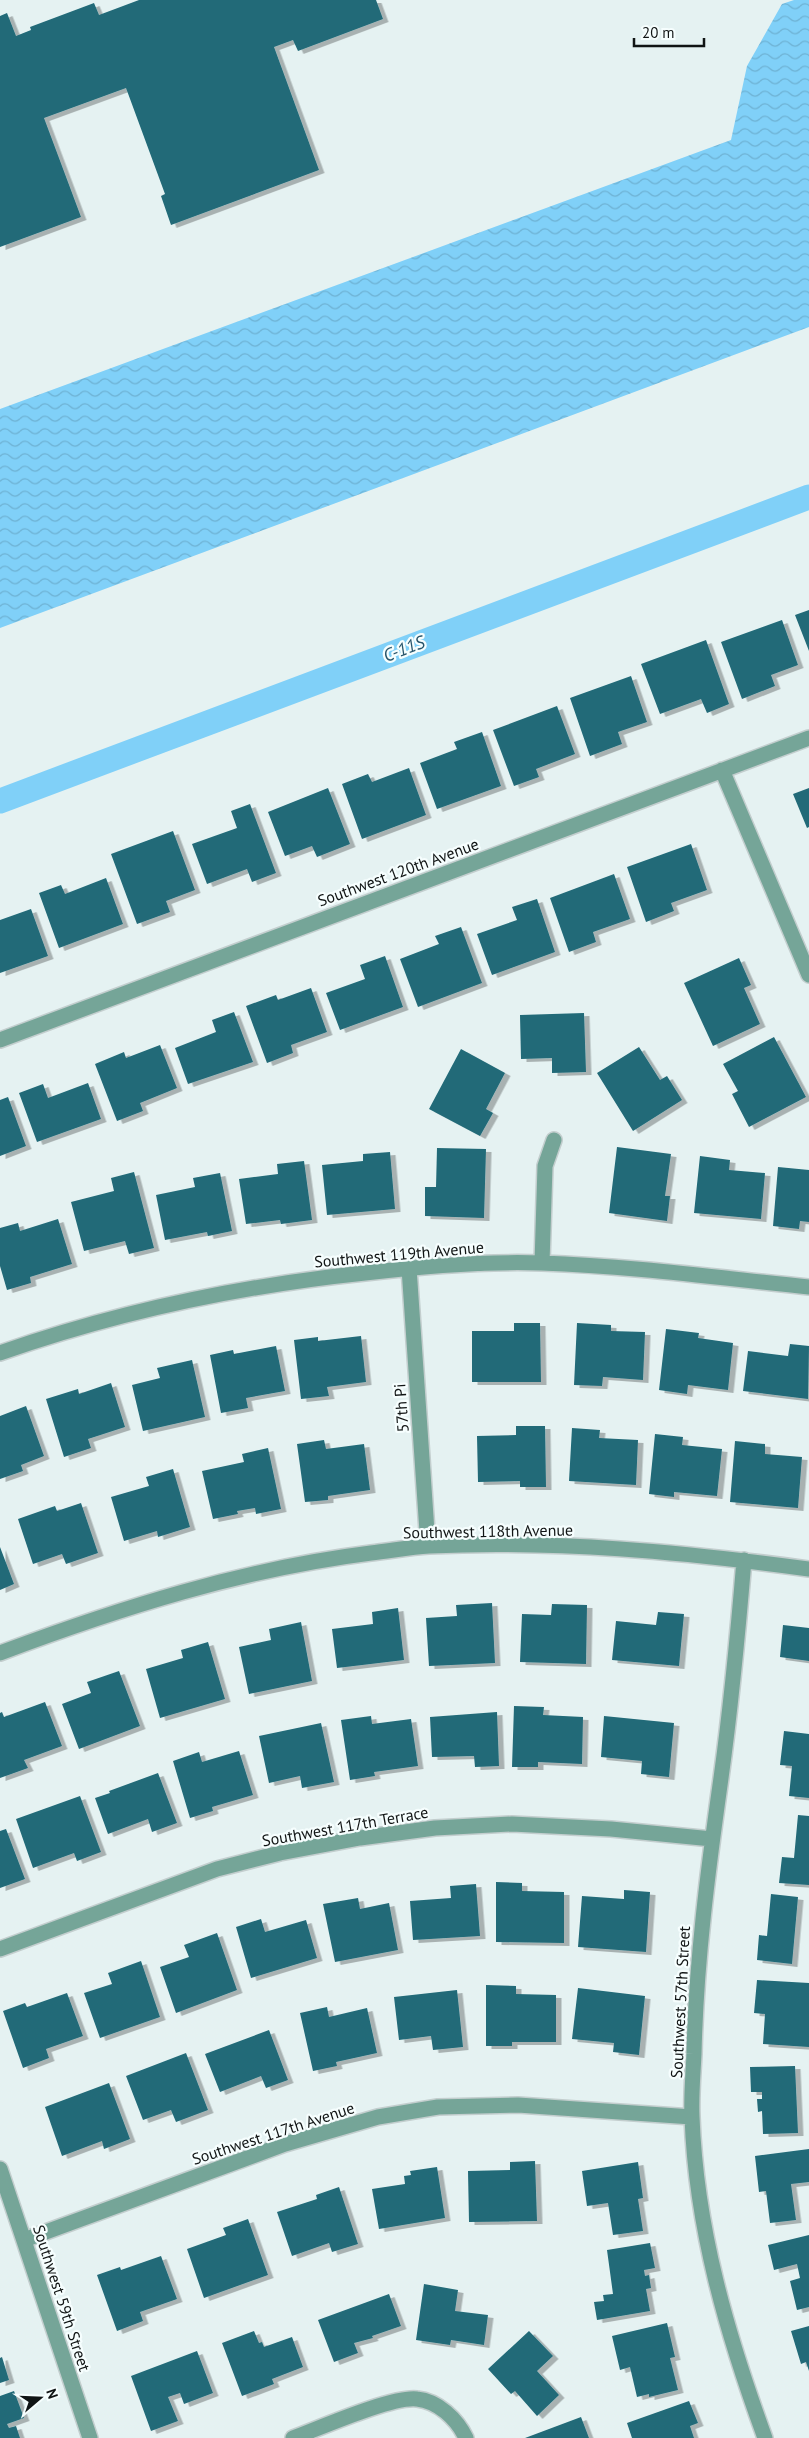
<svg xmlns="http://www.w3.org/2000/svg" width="809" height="2438" font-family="'PT Sans',sans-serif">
<defs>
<pattern id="water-waves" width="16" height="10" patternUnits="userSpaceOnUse" patternTransform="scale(1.25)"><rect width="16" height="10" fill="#80d0f8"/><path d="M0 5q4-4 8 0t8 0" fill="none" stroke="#6eb2d4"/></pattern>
<filter id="shadow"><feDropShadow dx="5.5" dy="3" stdDeviation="0" flood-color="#0004"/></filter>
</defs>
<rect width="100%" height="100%" fill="#e5f2f2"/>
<!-- water -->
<path fill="url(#water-waves)" d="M794 0H809V327L0 628V409L731 140 747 66 782 4Z"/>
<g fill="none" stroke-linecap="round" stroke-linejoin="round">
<!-- canal -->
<path stroke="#80d0f8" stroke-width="25" d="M0 801 809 497"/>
</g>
<!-- building -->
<path fill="#216a78" filter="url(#shadow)" d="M139 0H376L383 19 298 51 293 40 274 47 319 170 171 225 161 196 165 194 126 88 44 118 81 217 0 247V16L7 13 16 36 31 30 30 27 94 3 99 15Z
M809 610V651L795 615Z
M782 620 798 665 771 675 775 686 742 699 721 642Z
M706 640 729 704 707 713 701 699 660 714 641 664Z
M631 676 647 722 618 732 622 744 590 756 570 698Z
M557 706 575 754 536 769 539 777 514 786 493 730Z
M482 732 501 786 437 809 420 763 457 749 454 742Z
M409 768 426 815 362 839 342 784 368 774 372 782Z
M328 788 350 844 317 857 312 846 285 856 268 812Z
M809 788V827L807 828 793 794Z
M250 804 276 873 252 882 247 869 207 884 192 844 237 828 231 811Z
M173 831 195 890 166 901 170 912 137 924 111 854Z
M691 844 707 890 671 903 674 911 646 922 627 867Z
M614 874 630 919 593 932 596 942 569 952 550 898Z
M106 878 123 924 59 948 39 893 61 885 65 894Z
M537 899 555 952 492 975 477 934 517 920 512 907Z
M31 909 48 956 0 973V920Z
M461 927 482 983 418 1007 400 959 439 944 435 936Z
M385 956 403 1007 340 1030 326 993 365 979 360 965Z
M739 958 751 985 744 988 760 1024 713 1046 684 983Z
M311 988 327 1032 291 1045 293 1053 267 1063 246 1006 276 995 278 1000Z
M234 1012 253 1062 188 1084 175 1048 216 1032 212 1020Z
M584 1013 586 1072 552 1073V1058L521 1059 520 1015Z
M774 1037 806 1097 749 1127 732 1094 738 1091 723 1064Z
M160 1045 177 1088 140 1103 143 1111 117 1121 95 1064 124 1052 126 1058Z
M639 1047 660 1080 667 1076 682 1100 633 1131 597 1073Z
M461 1049 505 1073 486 1109 493 1113 480 1136 429 1109Z
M88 1083 101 1119 37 1142 19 1093 43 1084 48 1098Z
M8 1097 26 1146 0 1156V1100Z
M617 1147 671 1154 665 1196H670L667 1221 609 1213Z
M437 1148 486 1149 484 1218 425 1216V1187H436Z
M390 1152 395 1209 327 1215 322 1165 363 1161V1154Z
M700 1156 730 1160 729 1170 765 1173 761 1219 694 1213Z
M304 1161 312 1220 281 1224 280 1220 246 1224 239 1179 278 1174 277 1164Z
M778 1167 809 1170V1222L800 1221 799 1229 773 1226Z
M134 1172 154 1248 129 1254 125 1241 84 1251 71 1202 114 1191 111 1178Z
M220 1173 232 1231 208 1236 207 1232 165 1240 156 1195 195 1187 193 1178Z
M58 1219 72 1264 30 1277 31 1283 7 1290 0 1266V1228L18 1223 20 1231Z
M514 1323H540L541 1382H472V1331H514Z
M577 1323 611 1325V1331L645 1332 643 1380 603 1377 602 1386 574 1385Z
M666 1329 699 1333 698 1338 733 1343 728 1390 688 1385 687 1394 659 1390Z
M361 1336 366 1382 327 1387 329 1396 301 1399 294 1340 318 1337V1341Z
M790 1344 809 1346 808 1399 743 1391 748 1351 788 1356Z
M276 1346 285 1391 246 1398 248 1408 221 1413 210 1355 233 1350 234 1354Z
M192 1360 205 1417 143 1431 132 1385 160 1378 157 1368Z
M111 1383 125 1427 88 1439 91 1448 64 1457 46 1399 78 1389 79 1394Z
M26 1406 44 1456 21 1465 23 1471 0 1479V1416Z
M516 1426H545L546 1487H520V1481L478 1482 477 1436 516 1435Z
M572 1428 600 1430 599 1438 638 1440 636 1485 569 1481Z
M655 1434 683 1437 682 1445 722 1449 717 1496 674 1492V1497L649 1494Z
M324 1440 326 1449 364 1444 370 1490 328 1496V1500L305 1502 297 1444Z
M735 1441 765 1444V1454L802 1457 798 1508 730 1502Z
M268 1448 281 1509 256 1514 255 1508 237 1511 238 1514 213 1519 202 1471 244 1462 242 1454Z
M173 1469 190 1527 158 1537 157 1531 124 1541 111 1497 149 1486 146 1477Z
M81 1503 98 1553 66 1564 62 1554 33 1564 18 1519 55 1506 57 1511Z
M0 1547 14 1584 0 1590Z
M492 1603 495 1663 429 1666 426 1618 457 1616 456 1605Z
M552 1604 587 1605 586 1664 520 1662 522 1614 551 1615Z
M398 1608 404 1660 337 1668 332 1629 373 1624 372 1612Z
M658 1612 684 1614 679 1666 612 1660 616 1621 656 1625Z
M301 1622 312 1681 249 1694 239 1647 271 1640 269 1629Z
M783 1625 809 1628V1661L780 1657Z
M208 1642 225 1699 160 1718 146 1669 183 1658 181 1650Z
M119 1671 140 1726 79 1749 62 1704 91 1693 87 1682Z
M45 1702 62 1746 24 1760 28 1768 0 1778V1713L2 1712 4 1717Z
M514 1706 544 1707 543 1715 583 1717 582 1764 538 1762V1767H512Z
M497 1712 499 1766 475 1767 474 1756 432 1757 430 1717Z
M371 1716 372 1724 411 1719 418 1766 374 1772 375 1776 350 1780 341 1720Z
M604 1716 674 1723 669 1777 641 1774 642 1761 601 1757Z
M321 1723 334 1782 302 1788 300 1776 269 1783 259 1736Z
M784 1731 809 1734V1798L789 1796 792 1766 780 1765Z
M239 1751 253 1795 212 1807 213 1811 190 1818 173 1761 199 1752 202 1762Z
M158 1773 177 1823 152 1832 148 1819 108 1834 95 1798 110 1793 109 1791Z
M80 1796 101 1852 77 1861 74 1853 33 1868 16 1819Z
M798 1815 809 1816V1885L779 1883 782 1857 794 1858Z
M6 1829 25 1879 0 1888V1831Z
M496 1882 522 1883V1891L564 1892V1943L496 1942Z
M476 1884 480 1936 413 1940 410 1901 451 1898 450 1886Z
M624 1890 650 1892 646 1952 578 1947 582 1896 624 1899Z
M771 1894 798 1897 792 1964 757 1960 759 1935 767 1936Z
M358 1898 360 1909 389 1903 398 1950 335 1962 323 1904Z
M261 1919 265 1932 306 1920 317 1958 251 1978 236 1927Z
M217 1933 237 1990 176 2013 160 1967 189 1957 184 1945Z
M141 1961 160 2017 100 2038 84 1993 112 1984 108 1973Z
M757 1980 809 1983V2047L763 2044 765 2014 754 2013Z
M486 1985 516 1986V1994L556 1995V2042H512V2046H486Z
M578 1988 645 1996 639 2055 613 2052 614 2043 572 2039Z
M457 1990 463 2047 433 2050 431 2036 399 2040 394 1997Z
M67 1993 83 2036 46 2049 49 2058 23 2068 3 2011 25 2003 27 2007Z
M327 2007 329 2017 367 2008 377 2053 336 2062 337 2066 313 2071 300 2013Z
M269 2030 288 2080 266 2088 261 2076 220 2092 205 2054Z
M186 2053 208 2110 176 2122 171 2110 143 2120 126 2076Z
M795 2066 798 2133 763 2134 762 2111 758 2112 757 2099H762V2092H751L750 2067Z
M109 2083 130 2139 104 2149 102 2141 62 2156 45 2107Z
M809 2149V2182L791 2184 796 2220 770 2223 766 2191 759 2192 755 2156Z
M535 2161 537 2221 469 2222 468 2171 510 2170V2162Z
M638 2162 643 2198 638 2199 643 2231 613 2235 608 2203 587 2206 582 2171Z
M437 2167 445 2218 379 2229 372 2189 405 2184 404 2176 411 2175 410 2171Z
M339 2187 358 2244 332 2252 329 2243 292 2256 277 2212 317 2199 316 2195Z
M248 2219 268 2275 204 2298 187 2249 226 2235 223 2228Z
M809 2235V2307L797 2310 790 2281 800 2278 797 2264 774 2270 768 2245Z
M650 2243 655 2268 644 2270 645 2276 649 2275 651 2288 646 2289 650 2311 597 2320 594 2302 604 2301 603 2295 613 2294 607 2250Z
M161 2256 177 2299 140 2312 143 2321 117 2331 97 2275 120 2267 121 2270Z
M424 2284 458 2290 455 2311 488 2315 484 2345 451 2340 450 2345 416 2340Z
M389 2294 401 2326 372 2336 373 2338 354 2343 358 2353 334 2362 318 2320Z
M667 2323 675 2357 670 2358 678 2390 649 2397V2394L637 2397 630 2367 620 2370 612 2336Z
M809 2326V2371L806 2362 801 2364 791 2331Z
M254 2331 259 2343 262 2342 264 2347 292 2337 303 2367 272 2379 274 2384 242 2396 222 2343Z
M529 2331 553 2356 537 2371 559 2395 537 2416 515 2391 511 2394 488 2369Z
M197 2351 213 2393 184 2404 180 2393 168 2397 178 2421 151 2431 131 2376Z
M2 2357 9 2380 0 2383V2358Z
M14 2391 24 2418 7 2424 9 2428 16 2426 20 2438H0V2396Z
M689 2401 698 2423 690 2426 694 2438H632L627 2423Z
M581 2417 589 2438H525Z"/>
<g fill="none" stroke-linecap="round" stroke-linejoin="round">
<!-- street casing -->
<g stroke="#c3cece" stroke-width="18">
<path id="street" d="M722 770 809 975
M0 1040 809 738
M542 1263 545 1166 554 1140
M409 1268 428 1546
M0 1353C120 1311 239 1286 365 1273 424 1266 483 1261 542 1263 631 1266 720 1278 809 1287
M744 1560C738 1633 731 1706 721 1778 708 1870 696 1961 694 2054 693 2075 691 2096 692 2117 696 2228 727 2334 765 2438
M0 1653C120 1608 243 1569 371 1553 390 1551 410 1547 429 1546 556 1540 683 1552 809 1569
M0 1949 217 1869 280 1853 360 1838 435 1828 512 1824 611 1829 712 1839
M0 2169 90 2438
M24 2240 285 2144 378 2117 438 2107 518 2105 692 2117
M293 2438C320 2428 392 2396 417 2399 438 2401 457 2419 466 2438"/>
</g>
<!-- street -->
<use href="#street" stroke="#75a598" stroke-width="15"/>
</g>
<g text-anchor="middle" stroke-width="4.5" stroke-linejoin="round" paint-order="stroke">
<!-- street labels -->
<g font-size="16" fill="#101414" stroke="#f6fefe">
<text transform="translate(398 872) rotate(-20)" y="6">Southwest 120th Avenue</text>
<text transform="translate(399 1254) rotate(-5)" y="6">Southwest 119th Avenue</text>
<text transform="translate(401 1408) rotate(-94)" y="6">57th Pi</text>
<text transform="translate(488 1531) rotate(-1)" y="6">Southwest 118th Avenue</text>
<text transform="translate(345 1826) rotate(-10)" y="6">Southwest 117th Terrace</text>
<text transform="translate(680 2002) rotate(-87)" y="6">Southwest 57th Street</text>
<text transform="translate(273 2133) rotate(-18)" y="6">Southwest 117th Avenue</text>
<text transform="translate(62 2298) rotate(72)" y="6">Southwest 59th Street</text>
</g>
<!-- water labels -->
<g font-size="18" font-style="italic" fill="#29556b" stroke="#f6fefe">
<text transform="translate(404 649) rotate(-21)" y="6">C-11S</text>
</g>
</g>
<!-- north arrow -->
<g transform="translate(40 2398) rotate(71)" stroke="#f6fefe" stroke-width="4" paint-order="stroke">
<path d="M0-4L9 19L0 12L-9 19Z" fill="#101414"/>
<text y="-8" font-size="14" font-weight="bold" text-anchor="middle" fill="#101414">N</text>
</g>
<!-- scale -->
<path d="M634 38v8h70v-8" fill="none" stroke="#101414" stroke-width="2.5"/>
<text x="642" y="38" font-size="15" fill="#101414" stroke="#f6fefe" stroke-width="4" paint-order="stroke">20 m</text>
</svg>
